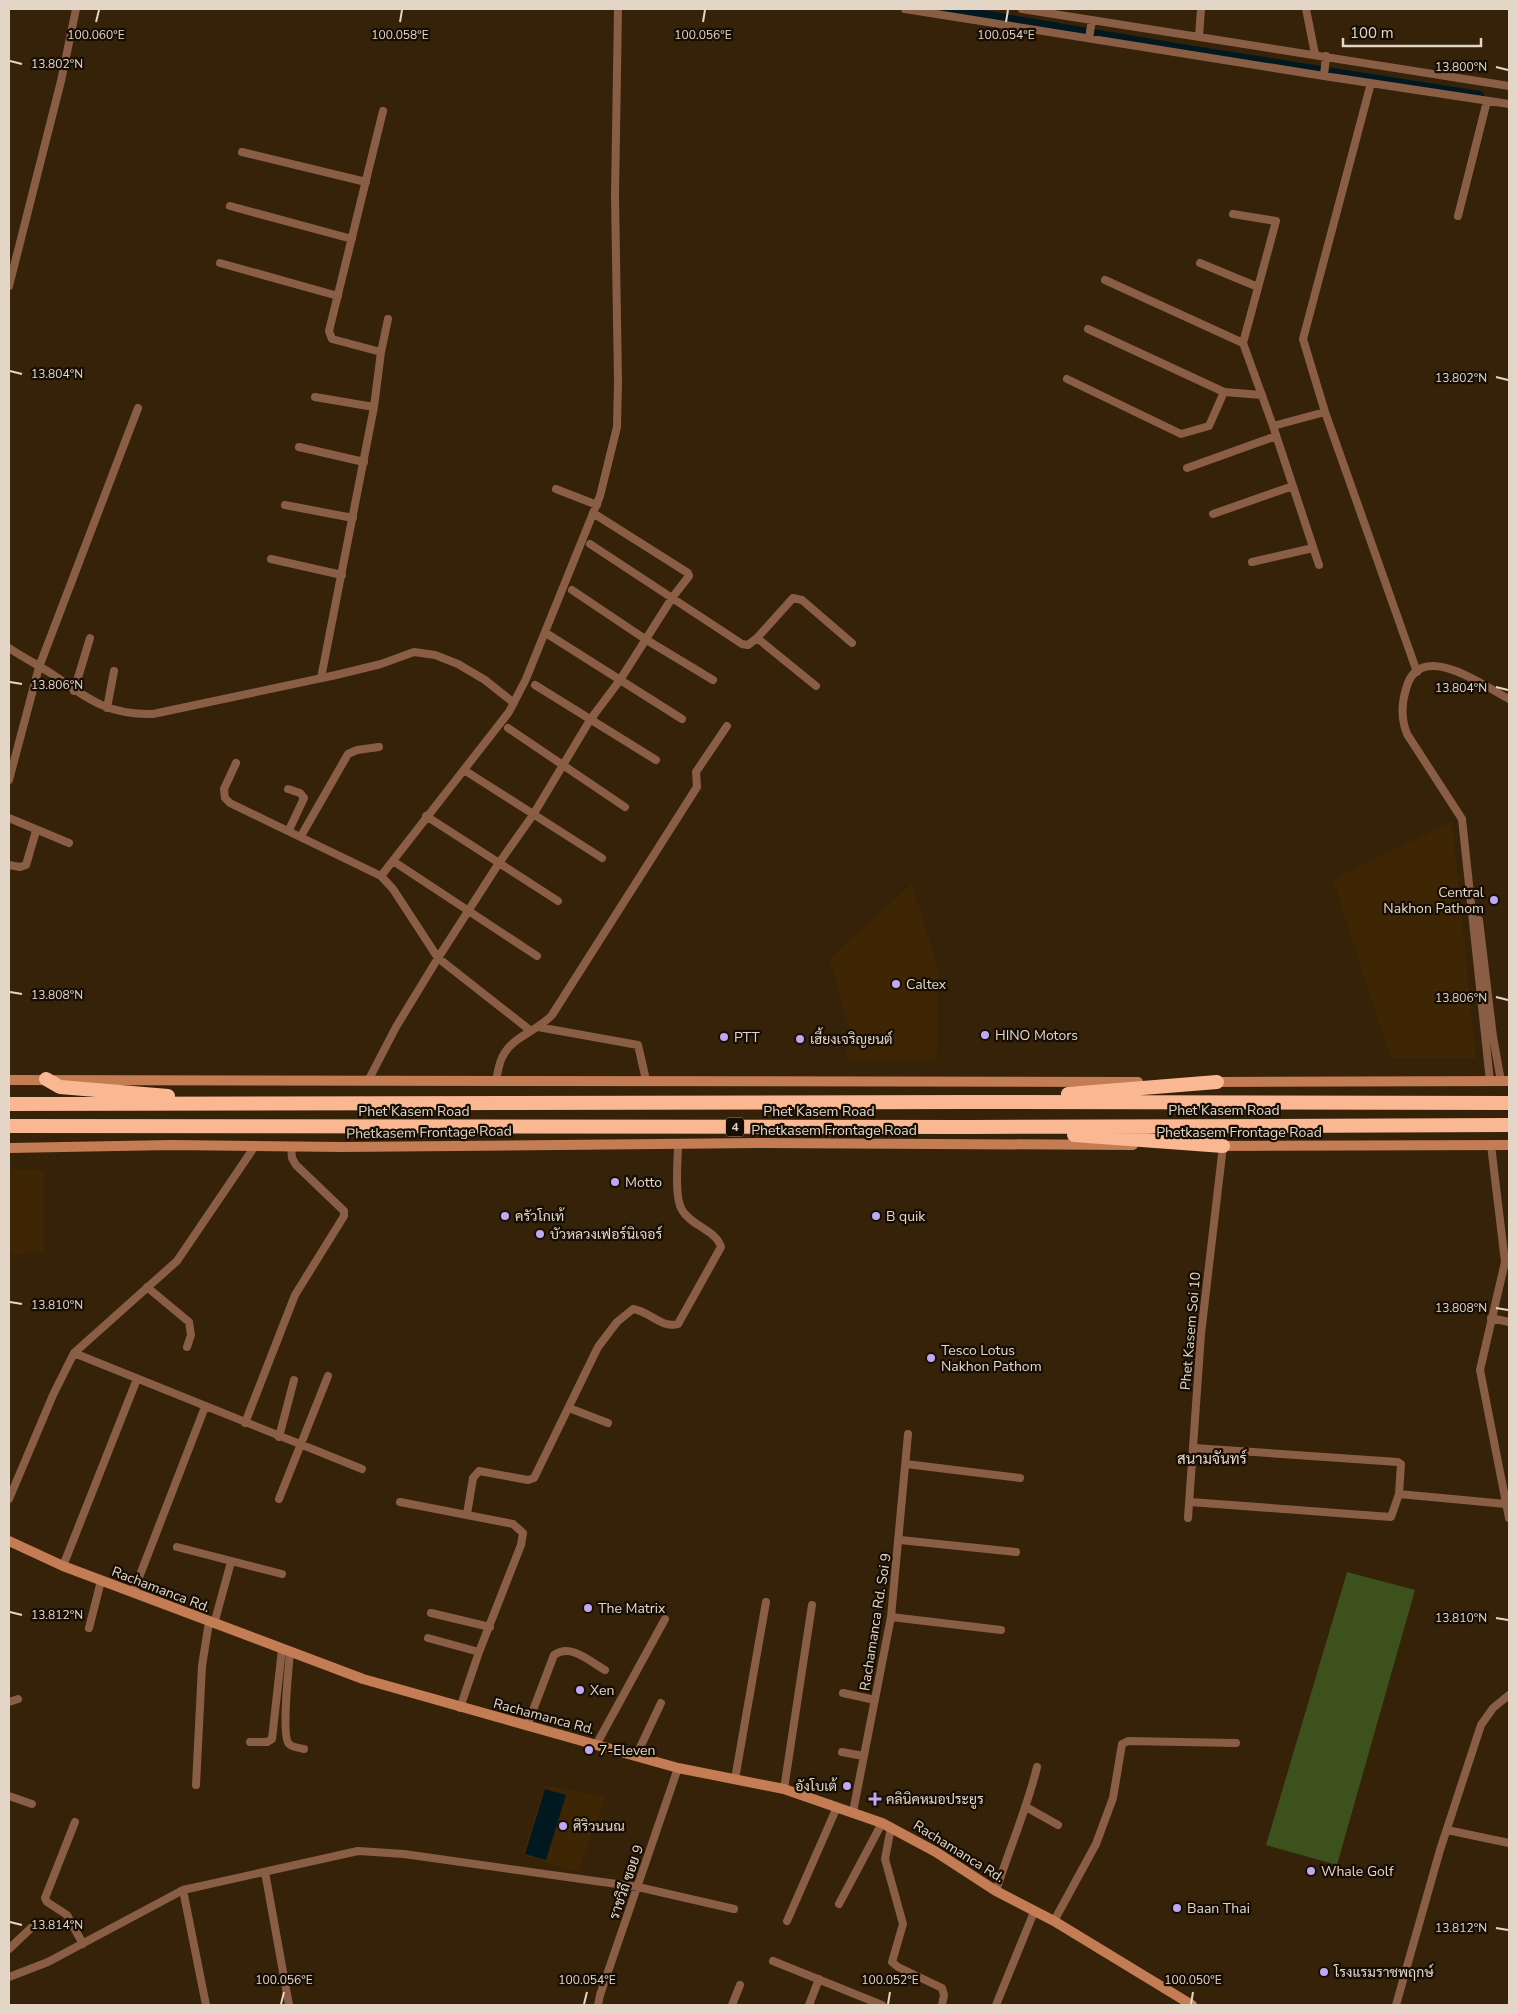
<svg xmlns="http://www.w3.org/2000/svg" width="1518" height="2014" font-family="'Nunito Sans',Sarabun,sans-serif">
<rect width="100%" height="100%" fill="#352208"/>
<!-- built -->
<path fill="#3e2604" d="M1452 822 1476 1058H1391L1333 881 1348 871Z
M912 884 938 968 937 1060H846L849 1027 829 959Z
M9 1169 44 1170V1252L9 1254Z
M545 1785 605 1797 578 1872 522 1855Z"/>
<!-- green -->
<path fill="#3c511c" d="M1347 1572 1415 1590 1337 1865 1266 1845Z"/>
<!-- water -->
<path fill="#001921" d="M545 1789 566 1795 546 1860 525 1854Z"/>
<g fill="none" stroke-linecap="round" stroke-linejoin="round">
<!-- canal -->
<path stroke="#001921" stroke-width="10" d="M947 9 1175 48 1479 96"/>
<!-- street -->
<path stroke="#8a5e45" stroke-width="8" d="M905 9 1324 76 1509 104
M1022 9 1509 86
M1306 9 1315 54
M1199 37 1201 9
M1089 38 1092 20
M1324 76 1326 56
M1371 83 1303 339 1325 412 1417 672
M242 152 366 182
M230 206 352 239
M1233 214 1276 221 1243 343 1273 426
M1458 216 1487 101
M220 263 338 296
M1200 263 1258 287
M1105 280 1243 343
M9 286 61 81 76 9
M1088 329 1224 392
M381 352 388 319
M1067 379 1181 434 1209 426 1224 392 1262 395
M315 397 374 407
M299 447 364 462
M1187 468 1276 436
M556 489 597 505
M285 505 353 518
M1213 514 1293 486
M590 544 742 644 748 645 757 638 793 598 802 600 852 643
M271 559 342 575
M1252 562 1313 548
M1319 565 1273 426 1325 412
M572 590 645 639 713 680
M549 635 682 719
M757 638 816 686
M9 648C24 658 40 666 55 676 89 700 109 715 153 714L336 675 381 664 414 652 435 655 458 664 485 680 514 703
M321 678 374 407 381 352 332 339 329 331 383 111
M535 685 656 760
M74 691 90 638
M107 708 114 671
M508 728 625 807
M236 763 224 789 225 798 230 803 381 876
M464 770 602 858
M9 780 39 667 138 408
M288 789 300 793 304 798 289 830
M426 816 558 901
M9 818 69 843
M301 836 348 754 357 750 379 747
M393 861 537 956
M9 865 20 867 26 865 36 831
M1479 920 1493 1037 1501 1081
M538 1027 638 1045 646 1080
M531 1031 438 958 393 889 381 876 509 712 526 679 600 496 617 427 618 382 615 195 618 9
M369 1079 396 1027 438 958 499 863 533 815 590 720 620 680 672 598 689 576 688 573 593 513
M496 1080C498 1072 499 1061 504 1054 514 1036 539 1030 552 1015L697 787 696 772 727 726
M1490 1081 1462 819 1407 734C1401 719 1401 705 1406 689 1419 638 1484 686 1509 699
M1491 1145 1505 1262 1480 1370 1509 1518
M147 1287 189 1322 191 1335 187 1347
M1491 1318 1509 1322
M74 1353 362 1469
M569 1408 608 1423
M245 1423 295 1295 344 1216V1211L296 1165 292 1158 291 1146
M279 1437 294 1380
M906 1464 1020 1478
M1399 1494 1506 1504
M9 1499 53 1395 74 1353 177 1261 255 1146
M279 1499 328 1376
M400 1502 513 1524 523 1533 521 1545 479 1652 460 1708
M1190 1502 1391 1517 1399 1494 1401 1464 1398 1462 1194 1448
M467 1514 473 1478 479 1471 528 1480 534 1478 598 1347 617 1322 633 1309C649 1311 662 1329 678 1324L721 1247C716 1230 691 1226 682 1210 674 1197 678 1160 678 1144
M1188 1518 1201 1334 1223 1146
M900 1540 1016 1552
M177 1547 282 1574
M63 1566 137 1379
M133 1593 205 1407
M431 1613 490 1627
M891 1617 1001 1630
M214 1624 231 1562
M89 1628 101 1581
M428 1638 479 1652
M290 1651C289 1666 281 1736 289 1744 292 1747 299 1748 304 1749
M843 1693 875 1700
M9 1702 18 1699
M527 1726 554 1655C571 1643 589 1661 605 1670
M250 1742H267L272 1739 282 1649
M596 1745 665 1619
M842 1752 863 1756
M636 1756 661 1703
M735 1779 766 1602
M196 1785 202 1666 209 1622
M784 1789 812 1605
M9 1796 32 1804
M1026 1807 1058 1825
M853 1812 891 1617 908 1434
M75 1822 45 1898 47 1902 67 1915 83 1944
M891 1827 885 1859 903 1924 892 1962 898 1967 942 1988 944 1995 942 2005
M1447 1830 1509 1843
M265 1872 289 2005
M183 1890 206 2005
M996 1891C1009 1849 1027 1809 1037 1767
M839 1904 882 1823
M787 1921 837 1807
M1054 1921 1096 1844 1113 1798 1122 1744 1128 1741 1236 1743
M9 1949 31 1928
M773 1961 882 2005
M9 1977 48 1962 183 1890 358 1851 404 1854 638 1887 734 1909
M598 2005 600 1995 678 1768
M732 2005 740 1985
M809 2005 819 1979
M996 2005 1034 1912
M1396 2005 1440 1850 1481 1725 1493 1708 1509 1695"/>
<!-- secondary -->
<path stroke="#c37c54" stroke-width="10" d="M9 1080 1138 1082
M1212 1082 1509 1081
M1218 1146 1509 1145
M9 1148 172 1145 342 1147 759 1143 1133 1145
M9 1541 63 1566 363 1679 678 1768 784 1789 882 1823 936 1852 996 1891 1054 1921 1192 2005"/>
<!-- highway -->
<path stroke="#f9b792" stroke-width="14" d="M46 1079 60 1087 168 1096
M1068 1094 1217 1082
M9 1104 970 1102 1509 1103
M9 1126 971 1127 1509 1125
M1074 1135 1223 1146"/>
</g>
<!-- ticks -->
<path fill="none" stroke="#e3d6c7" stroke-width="2" d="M96 22 99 10M400 22 402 10M703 22 705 10M1006 22 1008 10M10 61 22 64M1496 67 1508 70M10 371 22 374M1496 377 1508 380M10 682 22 684M1496 687 1508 690M10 992 22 994M1496 997 1508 1000M10 1302 22 1304M1496 1308 1508 1310M10 1612 22 1615M1496 1618 1508 1620M10 1922 22 1925M1496 1928 1508 1930M281 2004 284 1992M584 2004 587 1992M888 2004 890 1992M1191 2004 1193 1992"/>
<!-- markers -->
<g fill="#c0a8f3" stroke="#160e04" stroke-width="2">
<circle cx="1494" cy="900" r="5"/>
<circle cx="896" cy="984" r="5"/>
<circle cx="985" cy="1035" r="5"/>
<circle cx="724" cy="1037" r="5"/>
<circle cx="800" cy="1039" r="5"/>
<circle cx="615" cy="1182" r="5"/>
<circle cx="505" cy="1216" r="5"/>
<circle cx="876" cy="1216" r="5"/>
<circle cx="540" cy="1234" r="5"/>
<circle cx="931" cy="1358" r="5"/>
<circle cx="588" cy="1608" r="5"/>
<circle cx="580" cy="1690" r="5"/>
<circle cx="589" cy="1750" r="5"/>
<circle cx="847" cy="1786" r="5"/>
<path d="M872.5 1791.5h5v5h5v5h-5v5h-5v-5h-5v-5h5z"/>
<circle cx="563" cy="1826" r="5"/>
<circle cx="1311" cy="1871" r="5"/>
<circle cx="1177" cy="1908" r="5"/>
<circle cx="1324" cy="1972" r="5"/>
</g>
<g text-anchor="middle" stroke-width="4.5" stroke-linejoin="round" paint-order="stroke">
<!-- shield labels -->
<rect fill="#160e04" stroke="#a69a8c" stroke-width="1" x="726" y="1117.5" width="18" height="19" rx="4"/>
<g font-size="12" font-weight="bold" fill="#e3d6c7">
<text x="735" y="1131">4</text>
</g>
<!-- poi labels -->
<g font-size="14" fill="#e3d6c7" stroke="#160e04" text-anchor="start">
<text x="1484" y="897" text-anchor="end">Central<tspan x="1484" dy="16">Nakhon Pathom</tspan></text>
<text x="906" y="989">Caltex</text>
<text x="995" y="1040">HINO Motors</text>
<text x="734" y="1042">PTT</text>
<text x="810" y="1044">เฮี้ยงเจริญยนต์</text>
<text x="625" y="1187">Motto</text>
<text x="515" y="1221">ครัวโกเท้</text>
<text x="886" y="1221">B quik</text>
<text x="550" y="1239">บัวหลวงเฟอร์นิเจอร์</text>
<text x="941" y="1355">Tesco Lotus<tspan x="941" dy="16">Nakhon Pathom</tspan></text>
<text x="598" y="1613">The Matrix</text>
<text x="590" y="1695">Xen</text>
<text x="599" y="1755">7-Eleven</text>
<text x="837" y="1791" text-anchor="end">อังโบเต้</text>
<text x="886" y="1804">คลินิคหมอประยูร</text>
<text x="573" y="1831">ศิริวนนณ</text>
<text x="1321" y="1876">Whale Golf</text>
<text x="1187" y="1913">Baan Thai</text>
<text x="1334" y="1977">โรงแรมราชพฤกษ์</text>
</g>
<!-- street labels -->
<g font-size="14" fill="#e3d6c7" stroke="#160e04">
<text x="1224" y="1115">Phet Kasem Road</text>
<text x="414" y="1116">Phet Kasem Road</text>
<text x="819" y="1116">Phet Kasem Road</text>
<text x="834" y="1135">Phetkasem Frontage Road</text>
<text transform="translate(429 1132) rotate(-1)" y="5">Phetkasem Frontage Road</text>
<text x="1239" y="1137">Phetkasem Frontage Road</text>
<text transform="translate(1190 1331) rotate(-85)" y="5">Phet Kasem Soi 10</text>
<text transform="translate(161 1589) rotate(21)" y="5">Rachamanca Rd.</text>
<text transform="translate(875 1622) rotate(-81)" y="5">Rachamanca Rd. Soi 9</text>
<text transform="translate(544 1716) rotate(15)" y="5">Rachamanca Rd.</text>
<text transform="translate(959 1851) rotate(32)" y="5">Rachamanca Rd.</text>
<text transform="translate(626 1882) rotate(-71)" y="5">ราชวิถี ซอย 9</text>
</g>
<!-- neighbourhood labels -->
<g font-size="15" fill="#e3d6c7" stroke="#160e04">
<text x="1212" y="1464">สนามจันทร์</text>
</g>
</g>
<g font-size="12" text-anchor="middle" fill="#e3d6c7" stroke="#160e04" stroke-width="4.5" stroke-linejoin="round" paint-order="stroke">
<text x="96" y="39">100.060°E</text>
<text x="400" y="39">100.058°E</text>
<text x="703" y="39">100.056°E</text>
<text x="1006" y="39">100.054°E</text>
<text x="57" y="68">13.802°N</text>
<text x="1461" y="71">13.800°N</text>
<text x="57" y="378">13.804°N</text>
<text x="1461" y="382">13.802°N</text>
<text x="57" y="689">13.806°N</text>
<text x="1461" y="692">13.804°N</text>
<text x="57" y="999">13.808°N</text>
<text x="1461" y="1002">13.806°N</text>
<text x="57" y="1309">13.810°N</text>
<text x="1461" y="1312">13.808°N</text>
<text x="57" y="1619">13.812°N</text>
<text x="1461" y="1622">13.810°N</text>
<text x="57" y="1929">13.814°N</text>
<text x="1461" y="1932">13.812°N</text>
<text x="284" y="1984">100.056°E</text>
<text x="587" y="1984">100.054°E</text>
<text x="890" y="1984">100.052°E</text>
<text x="1193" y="1984">100.050°E</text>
</g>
<!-- border -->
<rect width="1518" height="2014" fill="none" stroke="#e3d6c7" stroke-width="20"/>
<!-- scale -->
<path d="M1343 38v8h138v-8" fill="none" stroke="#e3d6c7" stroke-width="2.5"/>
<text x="1350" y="38" font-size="15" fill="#e3d6c7" stroke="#160e04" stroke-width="4" paint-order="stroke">100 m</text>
</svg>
